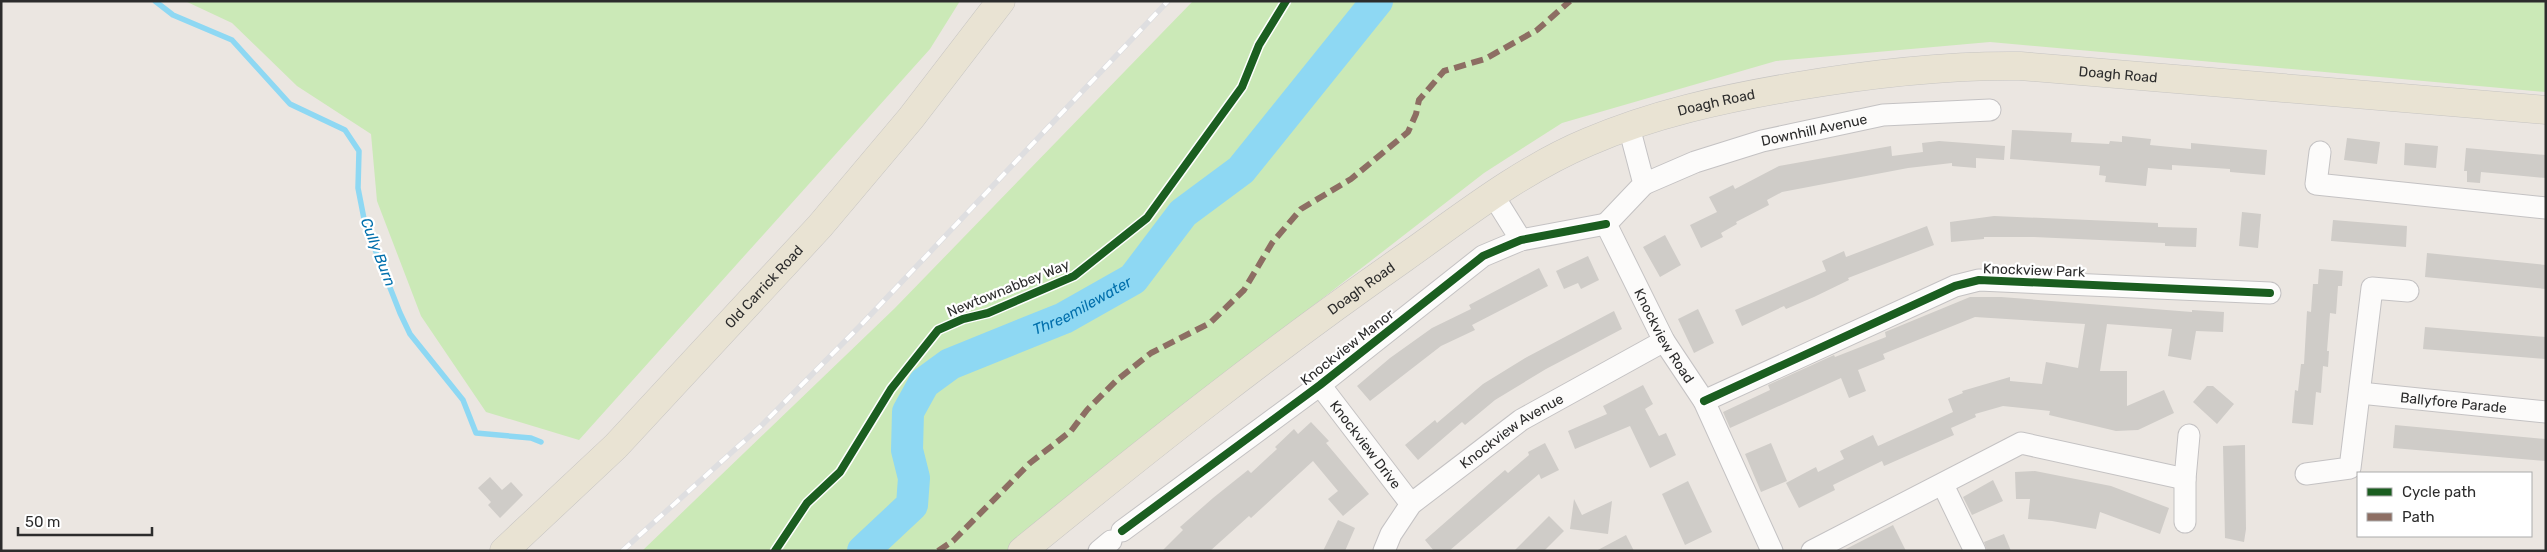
<svg xmlns="http://www.w3.org/2000/svg" width="2547" height="552" font-family="Rubik,sans-serif">
<rect width="100%" height="100%" fill="#ebe6e1"/>
<!-- green -->
<path fill="#cbe9b7" d="M185 1H960L930 49 579 440 486 412 421 316 377 201 371 134 297 86 232 23Z
M1193 1H2546V92L1990 42 1776 61 1562 123 1484 173 1064 499 1009 551H642L895 308Z"/>
<g fill="none" stroke-linecap="round" stroke-linejoin="round">
<!-- stream -->
<path stroke="#8ed8f3" stroke-width="5.5" d="M155 1 173 15 232 40 290 104 345 130 359 151 358 188 365 224 400 313 410 334 463 400 476 433 531 438 541 442"/>
<!-- river -->
<path stroke="#8ed8f3" stroke-width="32" id="s1" d="M863 551 912 505 914 478 907 450 908 412 924 383 950 364 1064 318 1133 279 1183 213 1241 170 1377 1"/>
</g>
<!-- building -->
<path fill="#cfccc8" d="M2012 130 2072 133 2071 142 2109 144 2110 141 2122 142V136L2151 139 2150 145 2191 149V143L2267 150 2265 175 2230 172V169L2172 165V170L2148 168 2146 186 2105 182 2106 176 2099 175 2100 166 2010 159Z
M2347 138 2380 142 2377 164 2344 160Z
M1939 141 2005 146 2004 160 1976 158V168L1952 166V163L1908 168 1782 192 1767 200 1769 205 1736 222 1737 224 1721 233 1723 237 1701 248 1690 225 1717 212 1709 197 1733 185 1735 189 1779 166 1891 146 1892 156 1923 152 1922 143Z
M2405 143 2438 146 2436 168 2404 165Z
M2466 148 2546 155V178L2481 172 2480 183 2467 182V171H2464Z
M2242 212 2261 214 2258 248 2239 246Z
M1994 216 2158 223V227L2197 228 2196 247 2165 246V243L2034 237H1984V239L1951 242 1950 222Z
M2333 220 2407 226 2406 247 2331 241Z
M1927 226 1934 245 1848 278 1849 280 1814 297 1786 309 1784 306 1742 326 1735 310 1826 271 1822 261 1844 251 1846 257Z
M1665 235 1681 265 1660 277 1643 247Z
M2427 253 2546 265V289L2425 277Z
M1588 256 1599 280 1581 289 1578 283 1564 289 1556 271Z
M1539 268 1548 286 1472 325 1475 330 1441 346 1370 401 1357 386 1390 358 1432 328 1471 309 1469 305Z
M2319 269 2343 271 2342 286H2338L2336 314 2330 313 2327 351H2329L2328 367 2323 366 2321 393 2316 392 2313 425 2292 423 2295 390 2298 391 2301 364H2304L2307 311 2311 312 2313 284H2318Z
M1970 297H2001L2192 312V310L2224 312 2223 332 2196 331 2191 360 2168 356 2172 329 2107 324 2100 371H2127V406L2164 390 2174 413 2138 430 2116 431 2049 415 2050 411 2003 406 1975 414 1976 417 1951 428 1954 435 1884 466 1882 461 1833 485 1835 490 1799 508 1786 483 1816 467 1818 472 1844 459 1840 451 1873 435 1878 446 1953 412 1948 399 1963 393 1962 391 2010 377V381L2042 384 2046 362 2078 368 2085 324 1975 317 1883 354 1885 359 1858 370 1866 391 1849 398 1841 378 1730 428 1723 412 1770 390 1768 385 1834 355 1835 357 1886 337 1885 332Z
M1698 309 1714 343 1694 353 1678 319Z
M1614 311 1622 329 1546 369 1495 400 1465 425 1462 422 1418 460 1405 445 1435 420 1437 423 1483 384 1527 357Z
M2425 327 2546 337 2545 359 2423 349Z
M1643 385 1653 404 1645 409 1659 436 1666 433 1676 455 1650 468 1630 426 1575 449 1568 431 1607 414 1603 406Z
M2207 386H2213L2234 404 2217 424 2193 402Z
M1311 422 1329 441 1326 443 1369 494 1343 516 1328 499 1338 491 1313 461 1251 518 1249 516 1210 551H1162L1183 530 1180 527 1213 498 1248 470 1251 473 1277 449 1275 447 1294 429 1298 434Z
M2395 425 2546 439V461L2393 448Z
M1545 443 1559 470 1541 479 1539 474 1449 551H1434L1425 540 1505 470 1508 473 1529 455 1528 452Z
M1771 443 1787 481 1761 492 1745 454Z
M2245 445 2246 529 2244 542 2225 538 2223 446Z
M2035 471 2111 486 2169 508 2160 534 2100 512 2096 529 2052 521 2028 519 2030 499H2016L2015 472Z
M490 477 502 490 511 482 523 495 500 518 488 505 491 502 478 488Z
M1993 480 2003 501 1972 515 1963 497Z
M1688 481 1712 532 1685 545 1662 494Z
M1574 499 1582 515 1612 501 1608 534 1570 529Z
M1549 516 1564 531 1544 551H1514Z
M1338 520 1355 528 1345 551H1323Z
M1893 525 1906 551H1842Z
M2004 534 2011 551H1987L1984 542Z
M1626 535 1634 551H1596Z"/>
<g fill="none" stroke-linecap="round" stroke-linejoin="round">
<!-- minor casing -->
<g stroke="#c4c2c3" stroke-width="23">
<g id="minor">
<path id="s2" d="M1629 127 1644 184 1606 224 1664 341 1704 401 1772 551"/>
<path d="M2320 152 2316 184 2546 208"/>
<path id="s3" d="M1644 184 1695 162 1762 141 1883 115 1990 110"/>
<path d="M1493 195 1521 240"/>
<path id="s4" d="M1320 385 1411 504"/>
<path id="s5" d="M2360 393 2546 412"/>
<path d="M1704 401 1955 286 1979 280 2270 293"/>
<path d="M2306 474 2350 468 2372 288 2408 291"/>
<path d="M2185 479V522"/>
<path d="M1943 485 1975 551"/>
<path d="M1122 531 1320 385 1483 256 1521 240 1606 224"/>
<path d="M1099 551 1111 541"/>
<path id="s6" d="M1384 551 1391 534 1411 504 1521 420 1664 341"/>
<path d="M1812 551 2021 443 2185 479 2189 435"/>
</g>
</g>
<!-- major casing -->
<g stroke="#c6c4c2" stroke-width="29">
<g id="major">
<path id="s7" d="M504 551 616 446 820 226 911 118 1001 1"/>
<path id="s8" d="M1022 551C1146 450 1272 350 1404 258 1462 217 1521 170 1588 142 1653 114 1722 99 1792 87 1868 74 1942 65 2020 66L2546 110"/>
</g>
</g>
<!-- minor -->
<use href="#minor" stroke="#fcfbfa" stroke-width="21"/>
<!-- major -->
<use href="#major" stroke="#e9e3d3" stroke-width="28"/>
<!-- rail casing -->
<g stroke="#dedee0" stroke-width="5.5">
<path id="rail" d="M622 551 761 426 859 327 1168 1"/>
</g>
<!-- rail -->
<use href="#rail" stroke="#fff" stroke-width="4" stroke-dasharray="11" stroke-linecap="butt"/>
<!-- quiet -->
<path stroke="#8d6e63" stroke-width="6" stroke-dasharray="12 6" stroke-linecap="butt" d="M938 551 953 541 1030 463 1071 431 1087 410 1117 380 1151 353 1210 323 1244 290 1272 243 1301 209 1351 179 1408 132 1416 114 1419 100 1444 71 1485 59 1537 30 1570 1"/>
<!-- cycleway casing -->
<g stroke="#fff" stroke-width="11">
<path id="cycleway" d="M1704 401 1955 286 1979 280 2270 293
M1122 531 1320 385 1483 256 1521 240 1606 224
M775 551 807 503 840 472 891 389 938 330 963 319 988 313 1074 276 1147 218 1242 87 1259 45 1286 1"/>
</g>
<!-- cycleway -->
<use href="#cycleway" stroke="#1b5e20" stroke-width="8"/>
</g>
<g text-anchor="middle" stroke-width="4.5" stroke-linejoin="round" paint-order="stroke">
<!-- street labels -->
<g font-size="14" fill="#2c2c2c" stroke="#fff">
<text dy="5" stroke="none"><textPath href="#s8" startOffset="1239">Doagh Road</textPath></text>
<text dy="5" stroke="none"><textPath href="#s8" startOffset="834">Doagh Road</textPath></text>
<text dy="5" stroke="none"><textPath href="#s3" startOffset="179">Downhill Avenue</textPath></text>
<text transform="translate(2034 270) rotate(2)" y="5">Knockview Park</text>
<text dy="5" stroke="none"><textPath href="#s7" startOffset="371">Old Carrick Road</textPath></text>
<text transform="translate(1008 288) rotate(-22)" y="5">Newtownabbey Way</text>
<text dy="5" stroke="none"><textPath href="#s8" startOffset="429">Doagh Road</textPath></text>
<text dy="5" stroke="none"><textPath href="#s2" startOffset="240">Knockview Road</textPath></text>
<text transform="translate(1347 347) rotate(-38)" y="5">Knockview Manor</text>
<text dy="5" stroke="none"><textPath href="#s5" startOffset="94">Ballyfore Parade</textPath></text>
<text dy="5" stroke="none"><textPath href="#s6" startOffset="179">Knockview Avenue</textPath></text>
<text dy="5" stroke="none"><textPath href="#s4" startOffset="75">Knockview Drive</textPath></text>
</g>
<!-- water labels -->
<g font-size="15" font-style="italic" fill="#006fac" stroke="#fff">
<text transform="translate(378 252) rotate(69)" y="5">Cully Burn</text>
<text dy="5" stroke="none"><textPath href="#s1" startOffset="371">Threemilewater</textPath></text>
</g>
</g>
<!-- border -->
<rect width="2547" height="552" fill="none" stroke="#2c2c2c" stroke-width="5"/>
<!-- legend -->
<rect x="2357" y="472" width="175" height="65" fill="#ffffff" stroke="#ababab"/>
<rect x="2367" y="488" width="25" height="8" fill="#1b5e20" stroke="#ababab"/>
<text x="2402" y="497" font-size="15" fill="#2c2c2c">Cycle path</text>
<rect x="2367" y="513" width="25" height="8" fill="#8d6e63" stroke="#ababab"/>
<text x="2402" y="522" font-size="15" fill="#2c2c2c">Path</text>
<!-- scale -->
<path d="M18 527v8h134v-8" fill="none" stroke="#2c2c2c" stroke-width="2.5"/>
<text x="25" y="527" font-size="15" fill="#2c2c2c" stroke="#ffffff" stroke-width="4" paint-order="stroke">50 m</text>
</svg>
